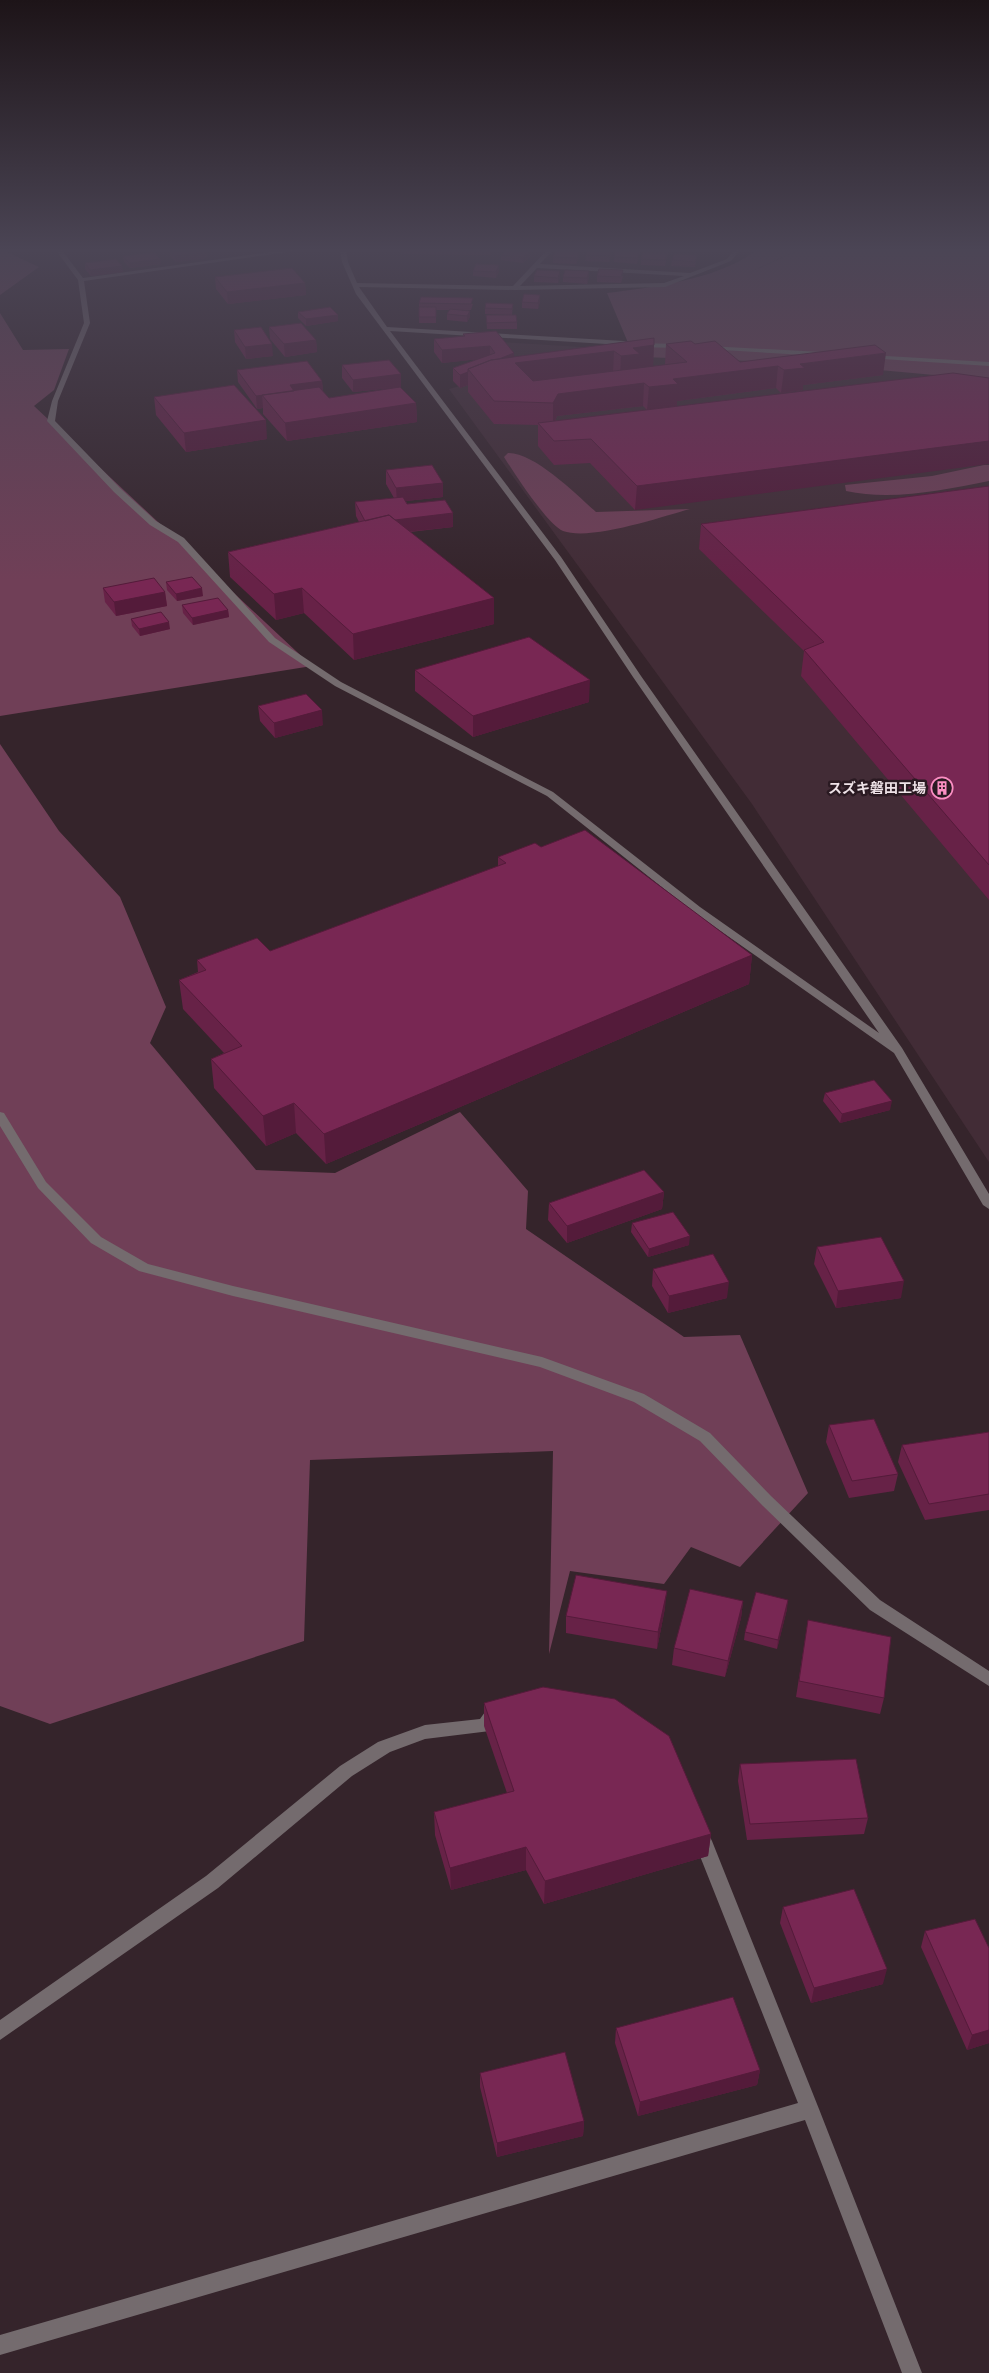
<svg xmlns="http://www.w3.org/2000/svg" width="989" height="2373" font-family="'Golos Text','Noto Sans JP',sans-serif">
<rect width="100%" height="100%" fill="#35242b"/>
<!-- built -->
<path fill="#422c36" d="M776 249H989V1162L752 804 449 389 517 370 501 342 647 351 726 282Z"/>
<!-- green -->
<path fill="#703f57" d="M0 249 39 267 0 295Z
M758 249H800L748 273 802 249 989 251V380L803 363 643 357 629 345 607 293C655 287 720 279 758 249Z
M0 313 23 350 69 349 54 390 34 406 312 666 0 716Z
M508 453C534 452 577 495 596 512L690 509C661 517 591 541 563 531 547 524 514 473 504 457Z
M984 465H989V481C943 490 892 501 846 491L845 485 932 476Z
M0 744 59 831 120 897 166 1007 150 1043 256 1170 335 1173 460 1112 528 1191 526 1229 684 1337 740 1335 808 1493 740 1567 691 1547 664 1584 570 1571 549 1654 553 1451 310 1460 304 1641 50 1724 0 1706Z"/>
<g fill="none" stroke-linecap="round" stroke-linejoin="round">
<!-- minor -->
<path fill="#746b6e" fill-rule="evenodd" d="M55 249H61L83 278 292 249H309L84 281 90 323 58 401 55 421 120 488 156 521 184 538 275 638 341 682 553 792 700 907 879 1033 633 677 555 560 356 294 342 262 340 249H346L348 262 357 283 513 286 548 249H554L540 264 690 273 727 259 735 249H741L731 261 665 287 515 290 359 287 387 327 624 341 630 343 682 344 685 346 682 348 629 347 623 345 390 331 561 557 641 676 902 1048 989 1194V1209L983 1205 894 1053 692 911 547 796 335 686 269 642 178 542 150 525 114 492 47 421 52 401 84 323 78 280ZM537 268 684 276 664 283 520 286Z
M707 346 822 352 825 354 822 356 705 349 704 348Z
M869 355 989 362V366L867 358V356Z
M0 1112 4 1113 46 1182 101 1237 148 1264 233 1286 542 1357 644 1394 710 1433 771 1496 880 1600 989 1671V1686L870 1610 761 1504 700 1441 634 1402 540 1367 233 1296 139 1271 91 1243 38 1188 0 1126Z
M495 1709 501 1711 503 1716 490 1731 425 1739 390 1752 352 1776 218 1888 0 2040V2020L206 1876 340 1766 378 1742 425 1725 480 1719 485 1712Z
M703 1833 709 1835 712 1841 819 2109 922 2373H902L805 2120 0 2355V2335L798 2103 694 1841 697 1835Z"/>
</g>
<!-- wall -->
<path fill="#672247" fill-rule="evenodd" d="M402 249H492L491 255 402 254Z
M507 249H533L530 251V257L523 263 501 260V255Z
M571 249 611 250V256L609 262 585 261 586 255 587 252H579V257L576 264 553 263V257L571 251Z
M644 249H669L665 266 641 265V259L644 252Z
M169 250 206 252 207 258 176 262 170 256Z
M640 251 639 257 637 264 614 262V257Z
M697 255 695 267 671 266 672 260Z
M123 256 160 259 161 264 130 268 124 262Z
M85 263 123 272 91 276 85 269Z
M473 271H499L496 278 473 276Z
M589 271V277L587 284 563 282V277Z
M534 276 560 277 558 283 534 282Z
M597 276H623L621 283 597 282Z
M215 277 305 283 306 295 228 304 216 289Z
M540 301 538 309 522 308V302Z
M419 303 473 304 471 310H459L470 311V317L467 322 447 320V314L450 310H436V323H419Z
M513 304 512 315 485 314V308Z
M298 312 338 315V321L306 326 298 318Z
M486 315 517 322V329H487Z
M269 327 316 340 317 352 285 357 270 339Z
M234 330 273 356 246 359 235 342Z
M463 334 514 353V357L654 338 653 366 665 365 666 344H695L740 362 883 375 803 385V390L781 393 776 388 677 401V406L635 510 590 463 554 465 538 446V425L494 424 468 392V385L460 388 453 381V368L479 359 442 363 434 352V339L463 337ZM643 406 647 410 555 421 557 416Z
M342 365 401 374V387L353 392 342 378Z
M237 370 322 381 323 392 329 398 416 403 417 422 287 441 263 414V408L257 409 238 382Z
M154 397 267 439 186 452 156 415Z
M386 470 443 497 406 501 407 504 453 513V527L410 532 494 598V624L354 660 304 613 276 620 230 577 228 552 359 522 356 516 355 502 394 498 386 484Z
M989 486V900L801 676 804 651 699 549 701 524Z
M166 582 203 596 177 601 167 590Z
M103 588 165 592 167 606 116 616 105 602Z
M182 605 228 610 229 617 193 625 183 613Z
M131 619 170 629 140 636 132 626Z
M415 670 589 702 473 737 415 691Z
M258 706 323 725 275 738 260 721Z
M541 847 752 955 749 984 326 1164 296 1133 266 1146 214 1088 211 1059 224 1053 183 1009 179 980 198 972 197 960 270 951 498 867V857Z
M825 1093 890 1110 840 1123 823 1101Z
M664 1192 662 1209 567 1243 548 1220 549 1203Z
M632 1223 689 1245 648 1257 631 1232Z
M817 1247 901 1298 836 1308 814 1264Z
M653 1269 727 1298 668 1313 652 1286Z
M829 1425 898 1474 894 1491 849 1498 826 1442Z
M989 1432V1510L925 1520 898 1462 902 1445Z
M743 1601 741 1618 725 1677 672 1665 674 1648Z
M665 1608 657 1649 566 1633V1616Z
M787 1609 777 1649 744 1640 745 1632Z
M808 1620 884 1698 880 1714 796 1697Z
M484 1703 711 1834 708 1856 544 1904 526 1870 451 1890 435 1835 434 1812 507 1793 484 1726Z
M740 1764 868 1818 864 1834 747 1840 738 1781Z
M783 1907 883 1984 811 2003 780 1923Z
M925 1931 989 1948V2043L967 2050 921 1947Z
M616 2028 760 2070 757 2085 638 2116 615 2043Z
M480 2073 584 2121 583 2136 497 2157 480 2087Z"/>
<!-- shaded-wall -->
<path fill="#541b3a" d="M611 250V256L609 262V256Z
M530 251V257L523 263V257Z
M579 251V257L576 264 577 258Z
M640 251 639 257 637 264V258Z
M206 252 207 258 176 262 175 256Z
M160 259 161 264 130 268 129 263Z
M499 265V271L496 278V272Z
M122 266 123 272 91 276 90 270Z
M560 271V277L558 283V278Z
M589 271V277L587 284V278Z
M305 283 306 295 228 304 227 292Z
M540 295V301L538 309V303Z
M470 311V317L467 322V316Z
M338 315V321L306 326V319Z
M316 340 317 352 285 357 284 344Z
M272 344 273 356 246 359 245 347Z
M654 345 653 367 620 379 621 356 633 348Z
M490 346V358L442 363V350Z
M614 351 613 373 515 385V363Z
M514 353V365L469 372Z
M886 353 883 375 803 385V390L781 393 784 370 800 364Z
M778 366 776 388 677 401V406L647 410 649 387 673 379Z
M468 372V385L460 388V375Z
M401 374V387L353 392V380Z
M322 381 323 393 272 407 290 385Z
M644 383 643 406 557 416 553 426V403L558 394Z
M262 395 263 408 257 409 256 396Z
M416 403 417 422 287 441 285 423Z
M266 420 267 439 186 452 184 433Z
M989 441V464L635 510 637 486Z
M443 483V497L397 502 396 488Z
M453 513V527L367 536 366 523Z
M202 588 203 596 177 601 176 594Z
M302 588 304 613 276 620 274 594Z
M165 592 167 606 116 616 114 602Z
M494 598V624L354 660 353 634Z
M228 610 229 617 193 625 192 618Z
M169 622 170 629 140 636 139 629Z
M590 680 589 702 473 737V716Z
M322 710 323 725 275 738 274 723Z
M752 955 749 984 326 1164 324 1134Z
M892 1101 890 1110 840 1123 842 1114Z
M294 1103 296 1133 266 1146 263 1116Z
M664 1192 662 1209 567 1243V1226Z
M690 1236 689 1245 648 1257 649 1249Z
M904 1281 901 1298 836 1308 838 1291Z
M729 1282 727 1298 668 1313 669 1296Z
M667 1591 665 1608 657 1649 658 1632Z
M788 1600 787 1609 777 1649 778 1640Z
M743 1601 741 1618 725 1677 728 1661Z
M711 1834 708 1856 544 1904 545 1881Z
M526 1847V1870L451 1890 450 1868Z
M887 1969 883 1984 811 2003 814 1988Z
M989 2030V2043L967 2050 972 2035Z
M760 2070 757 2085 638 2116 640 2102Z
M584 2121 583 2136 497 2157V2143Z"/>
<!-- building -->
<path fill="#782753" stroke="#541b3a" d="M174 249H203L206 252 175 256 169 250Z
M507 249H515L530 251 523 257 501 255Z
M588 249H595L611 250 609 256 586 255Z
M646 249H668V250Z
M556 250 579 251 577 258 553 257Z
M616 250 640 251 637 258 614 257Z
M154 252 160 259 129 263 123 256Z
M643 252 667 253 665 260 641 259Z
M674 254 697 255 695 262 672 260Z
M116 259 122 266 90 270 85 263Z
M476 264 499 265 496 272 473 271Z
M292 268 305 283 227 292 215 277Z
M599 269 623 270 621 277 597 276Z
M537 270 560 271 558 278 534 276Z
M565 270 589 271 587 278 563 277Z
M524 294 540 295 538 303 522 302Z
M421 297 473 298 471 304 419 303Z
M486 303 513 304 512 309 485 308Z
M330 307 338 315 306 319 298 312Z
M419 307H436V317H419Z
M450 309 470 311 467 316 447 314Z
M486 315H516L517 322 487 323Z
M301 323 316 340 284 344 269 327Z
M261 327 272 344 245 347 234 330Z
M496 331 514 353 499 359 491 360 468 369V372L460 375 453 368 495 353 490 346 442 350 434 339 465 336 463 334Z
M654 338V345L633 348 640 354 621 356 614 351 515 363 533 381 687 362 666 344 691 341 695 344 715 341 740 362 875 345 886 353 800 364 805 368 784 370 778 366 673 379 678 384 649 387 644 383 558 394 553 403 494 401 468 369 491 360Z
M389 360 401 374 353 380 342 365Z
M307 361 322 381 290 385 294 391 256 396 237 370Z
M953 373 989 378V441L637 486 591 439 554 441 538 423Z
M234 385 266 420 184 433 154 397Z
M319 387 329 398 400 387 416 403 285 423 262 395Z
M432 465 443 483 396 488 386 470Z
M989 486V865L804 650 824 642 701 524Z
M403 497 407 504 445 500 453 513 395 520 389 515 365 521 355 502Z
M389 515 494 598 353 634 302 588 274 594 228 552Z
M192 577 202 588 176 594 166 582Z
M154 578 165 592 114 602 103 588Z
M218 598 228 610 192 618 182 605Z
M161 612 169 622 139 629 131 619Z
M529 637 590 680 473 716 415 670Z
M306 694 322 710 274 723 258 706Z
M585 830 752 955 324 1134 294 1103 263 1116 211 1059 242 1046 179 980 206 970 197 960 257 938 270 951 506 863 498 857 535 843 541 847Z
M874 1080 892 1101 842 1114 825 1093Z
M644 1170 664 1192 567 1226 549 1203Z
M673 1212 690 1236 649 1249 632 1223Z
M881 1237 904 1281 838 1291 817 1247Z
M713 1254 729 1282 669 1296 653 1269Z
M874 1419 898 1474 852 1481 829 1425Z
M989 1432V1494L929 1504 902 1445Z
M576 1575 667 1591 658 1632 566 1616Z
M690 1589 743 1601 728 1661 674 1648Z
M756 1592 788 1600 778 1640 745 1632Z
M808 1620 891 1637 884 1698 799 1681Z
M543 1687 615 1699 669 1736 711 1834 545 1881 526 1847 450 1868 434 1812 514 1791 484 1703Z
M856 1759 868 1818 750 1824 740 1764Z
M854 1889 887 1969 814 1988 783 1907Z
M975 1919 989 1948V2030L972 2035 925 1931Z
M733 1997 760 2070 640 2102 616 2028Z
M565 2052 584 2121 497 2143 480 2073Z"/>
<!-- sky -->
<linearGradient id="sky" x2="0" y2="1"><stop stop-color="#1d1418"/><stop offset="0.43" stop-color="#4b4555"/><stop offset="1" stop-color="#4b4555" stop-opacity="0"/></linearGradient>
<rect width="989" height="581" fill="url(#sky)"/>
<!-- icons -->
<defs>
<g id="building-ring" transform="scale(1.125)"><circle r="9.5" fill="#2a1a22" stroke="#fb8fc3" stroke-width="1.5"/><path d="M-4-6H4V6H1V3H-1V6H-4ZM-2.5-4.3h1.7v1.8h-1.7ZM.8-4.3h1.7v1.8H.8ZM-2.5-1h1.7V.8h-1.7ZM.8-1h1.7V.8H.8Z" fill="#fb8fc3"/></g>
</defs>
<g fill-rule="evenodd">
<use href="#building-ring" x="942" y="788"/>
</g>
<g text-anchor="middle" stroke-width="5" stroke-linejoin="round" paint-order="stroke">
<!-- far-poi labels -->
<g font-size="14" font-weight="bold" fill="#eee2e7" stroke="#2a1a22" text-anchor="end">
<text x="926" y="793">スズキ磐田工場</text>
</g>
</g>
</svg>
